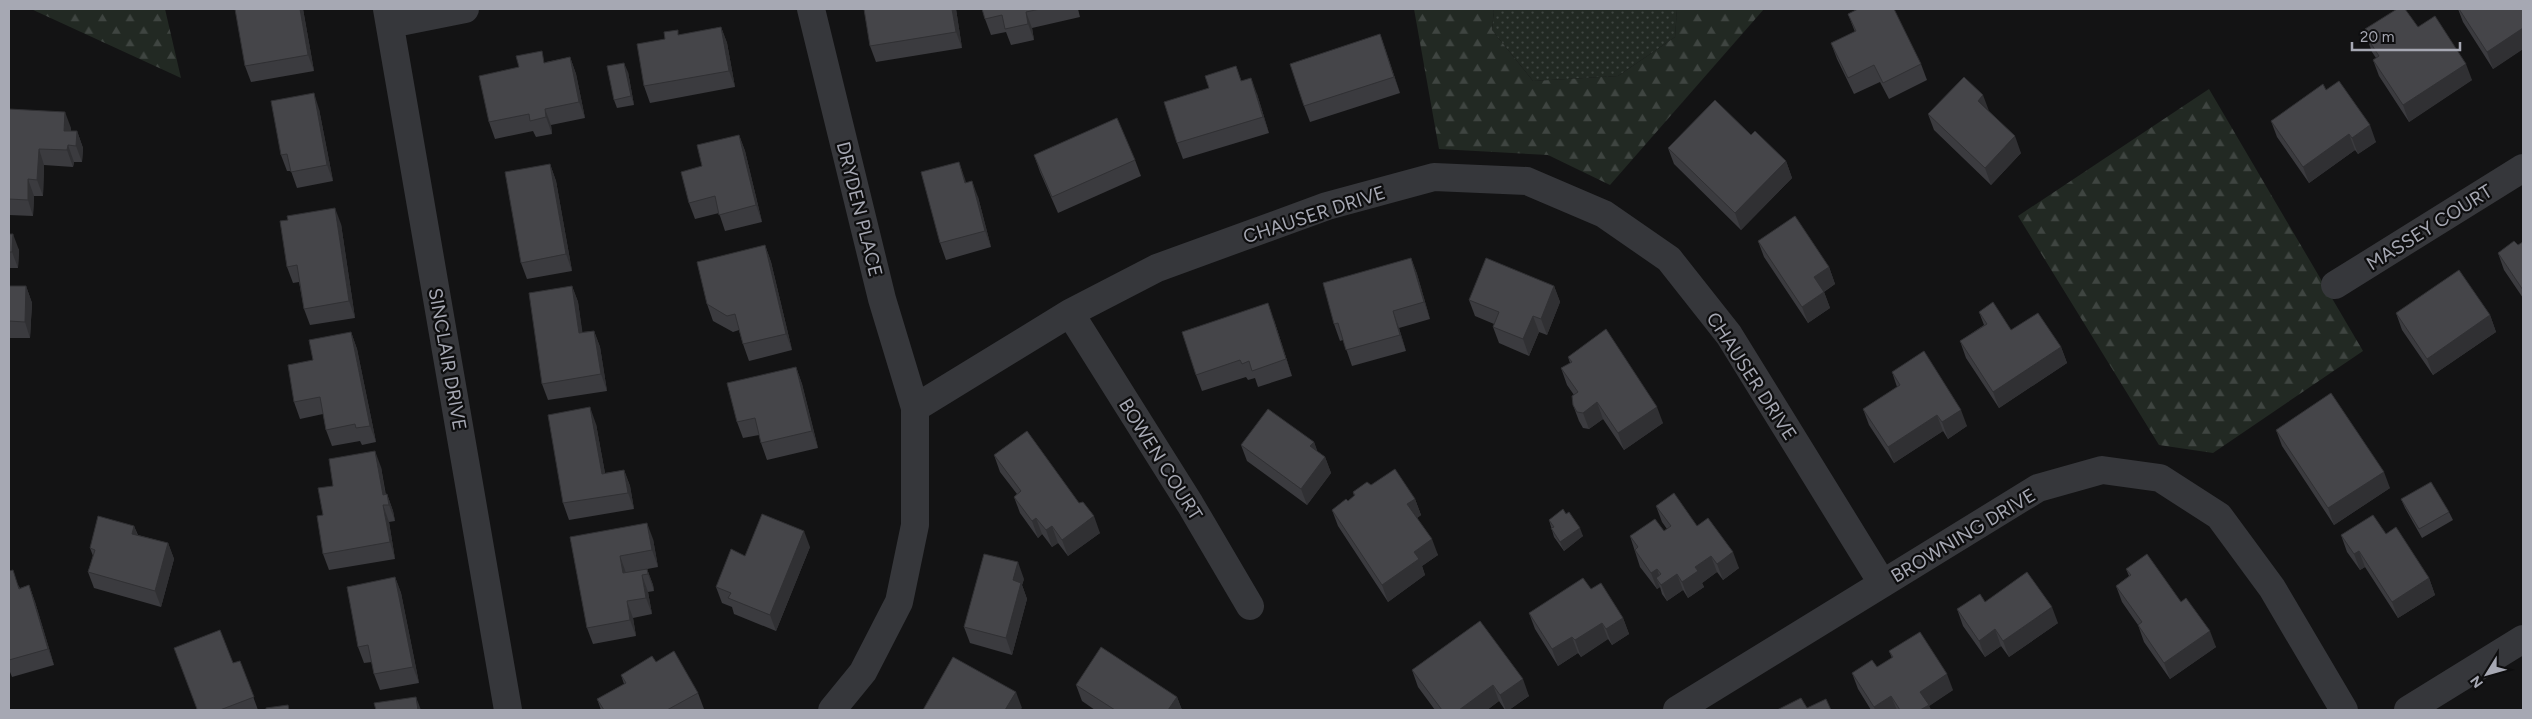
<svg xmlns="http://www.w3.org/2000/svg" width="2532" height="719" font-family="Figtree,sans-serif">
<defs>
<pattern id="grass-dots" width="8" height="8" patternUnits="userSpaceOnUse" patternTransform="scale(1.25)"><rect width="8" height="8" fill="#222923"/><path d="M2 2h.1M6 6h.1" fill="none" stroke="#3f4541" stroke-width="1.8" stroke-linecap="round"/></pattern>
<pattern id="forest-firs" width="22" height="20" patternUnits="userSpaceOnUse" patternTransform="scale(1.25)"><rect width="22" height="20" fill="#222923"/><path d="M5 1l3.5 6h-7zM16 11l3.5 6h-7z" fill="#3f4541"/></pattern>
</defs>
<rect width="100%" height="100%" fill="#131314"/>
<!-- grass -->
<path fill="url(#grass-dots)" d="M1494 9H1677L1675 37 1618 76 1533 81 1492 30Z"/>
<!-- forest -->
<path fill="url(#forest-firs)" d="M31 9H165L181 78Z
M1414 9H1494L1492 30 1533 81 1618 76 1675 37 1677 9H1764L1610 185 1548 155 1439 149Z
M2209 89 2363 351 2213 453 2159 445 2018 216Z"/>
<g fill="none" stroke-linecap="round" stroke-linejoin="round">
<!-- minor -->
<path stroke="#36373b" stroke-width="28" d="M387 9 508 710
M811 9 882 299 915 408V525L899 602 863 672 832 710
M390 24 465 9
M2335 285 2523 168
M1070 313 1190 504 1250 606
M915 408 1070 313 1157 268 1327 206 1434 177 1527 181 1604 214 1669 259 1729 335 1882 583
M1677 710 2038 488 2102 470 2160 478 2219 516 2272 588 2344 710
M2408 710 2523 639"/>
</g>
<!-- wall -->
<path fill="#3b3b3f" d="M303 9 314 71 251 82 245 66Z
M864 9H956L962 48 876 62 870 46Z
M982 9H1078L1080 17 1032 28 1034 40 1011 45 1006 32 991 35 985 19Z
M2458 9H2523V49L2493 69 2463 22Z
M1848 14 1921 64 1927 80 1889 99 1880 82 1854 94 1837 59 1831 43 1855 32Z
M721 27 727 43 735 87 650 103 644 86 665 39 679 35Z
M2418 27 2472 80 2409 122 2379 76 2373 60 2376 58 2372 52 2366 36Z
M1380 34 1400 93 1310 122 1304 106Z
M570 57 576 74 585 118 551 125 552 134 536 137 533 131 495 139 489 122 546 62Z
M1236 66 1241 80 1257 94 1269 133 1183 159 1177 143 1209 88Z
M628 72 634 105 617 108 614 100Z
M2326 90 2376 142 2358 154 2355 150 2309 183 2277 137 2271 121Z
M9 109 71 128V131H77L83 148 82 162H74L73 167 44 165 43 196H34L33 216 9 215Z
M319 109 333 181 297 188 291 171H287L281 155Z
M1928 114 2021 153 1991 185 1934 130Z
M739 135 745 151 762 222 725 231 719 213 695 219 689 203 702 166Z
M1751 135 1786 161 1792 178 1741 230 1674 164 1668 148Z
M1034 155 1135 160 1141 176 1058 213 1040 172Z
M550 164 556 181 572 271 527 279 521 263Z
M966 182 978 197 991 247 946 260 940 243Z
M341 224 355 318 310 325 304 309 299 282 293 283 287 267Z
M9 234 19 250 18 268H9Z
M1758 241 1829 267 1835 284 1824 292 1830 308 1808 323 1764 257Z
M2523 242V298L2504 270 2498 253 2518 245Z
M765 245 771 262 792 350 749 361 743 344 739 330 733 332 713 321 707 304Z
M1411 258 1417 274 1430 319 1399 328 1406 351 1352 366 1343 340 1340 341 1334 324Z
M9 286H26L32 303 30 338H9Z
M572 286 578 302 582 332 594 331 600 347 607 391 548 400 542 384Z
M1554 286 1560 302 1547 335 1539 332 1529 356 1499 343 1493 327 1494 324 1475 316 1469 300Z
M1979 312 2011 330 2061 347 2067 363 1999 408 1966 358 1960 341 1984 325Z
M2396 313 2490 315 2496 332 2433 375 2402 330Z
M1274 320 1292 376 1258 387 1255 378 1248 380 1246 377 1202 391 1196 375Z
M351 332 357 349 376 442 362 445 360 441 332 446 326 430 323 414 300 419 294 402 313 360Z
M1568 357 1663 423 1624 450 1603 419 1589 429 1583 428 1579 421 1573 405 1574 395 1567 385 1561 368 1570 363Z
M796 367 802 384 818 448 767 460 761 443 759 435 743 438 737 422Z
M1892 372 1967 426 1948 439 1943 431 1894 463 1869 425 1863 409 1897 387Z
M596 424 605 473 624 470 630 486 634 509 569 520 563 503Z
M2276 430 2390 488 2334 525 2282 446Z
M1314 442 1317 451 1325 457 1331 473 1307 505 1247 461 1241 445Z
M994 455 1100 533 1068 556 1058 543 1052 547 1042 534 1038 538 1020 513 1014 497 1017 494 1000 472Z
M381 467 386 495 387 494 393 511 395 521 389 522 395 559 329 570 323 554 333 486Z
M1371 485 1415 499 1421 515 1417 518 1438 555 1422 566 1425 575 1388 602 1338 526 1332 510 1348 501 1354 496 1353 492Z
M2401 499 2449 512 2453 520 2422 538 2405 508Z
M1656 506 1697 526 1739 568 1723 580 1717 572 1702 583 1704 587 1688 598 1683 590 1667 601 1662 594 1660 587 1657 589 1640 567 1630 536 1664 531 1667 529 1662 522Z
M1566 514 1583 536 1564 551 1554 537 1549 520Z
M134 526 138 535 168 543 174 559 161 607 94 588 88 572 93 556 90 548Z
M2386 534 2429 578 2435 595 2398 618 2365 567 2360 570 2347 552 2341 535Z
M570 537 653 539 658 567 626 573 647 569 653 585 654 591 648 592 652 614 633 618 636 636 593 644 587 628Z
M810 547 776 631 734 614 732 607 722 603 716 587 745 556Z
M2126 569 2181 602 2216 647 2170 679 2144 642 2138 625 2122 602 2116 586 2129 576Z
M9 571 20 588 29 585 35 602 54 665 12 677 10 672H9Z
M395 577 401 593 419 683 380 690 374 674 372 662 364 663 358 647Z
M1024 579 1022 585 1027 599 1012 655 970 643 964 627Z
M1591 589 1623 618 1629 634 1612 645 1608 639 1581 657 1578 653 1558 666 1535 629 1529 613Z
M1985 602 2058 623 2009 657 2001 646 1985 657 1963 626 1957 609Z
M1480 621 1529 696 1509 710H1505L1499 701 1487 710H1435L1418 687 1412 670Z
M1889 651 1953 690 1929 706 1931 710H1871L1858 689 1852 673 1877 667 1892 658Z
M240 661 258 710H194L197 709 233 663Z
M656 662 698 693 704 709 701 710H601L597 699 624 684 621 675Z
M1076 685 1177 697 1182 710H1095L1082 701Z"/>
<!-- shaded-wall -->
<path fill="#303033" d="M300 9H303L314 71 308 55Z
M952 9H956L962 48 956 32Z
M1026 12 1032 28 1034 40 1028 24Z
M721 27 727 43 735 87 729 71Z
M2523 28V49L2493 69 2487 52Z
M1380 34 1386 51 1400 93 1394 77Z
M570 57 576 74 585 118 579 102Z
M624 63 628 72 634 105 631 96Z
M2466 64 2472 80 2409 122 2403 105Z
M1251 78 1257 94 1269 133 1263 117Z
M314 93 319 109 333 181 327 165Z
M1983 95 1989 111 1978 101Z
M545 109 551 125 552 134 546 117Z
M65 112 71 128 70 145 64 131Z
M2370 125 2376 142 2358 154 2352 138Z
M77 131 83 148 82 162 76 146Z
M2349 134 2355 150 2309 183 2303 167Z
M739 135 745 151 762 222 756 205Z
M2015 136 2021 153 1991 185 1985 168Z
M68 145 74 162 73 167 67 150Z
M39 149 44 165 43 196 37 180Z
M1786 161 1792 178 1741 230 1735 213Z
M959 162 965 179 971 199 965 183Z
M550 164 556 181 572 271 566 254Z
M28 179 34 196 33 216 28 200Z
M972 181 978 197 991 247 985 231Z
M335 208 341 224 355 318 349 301Z
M13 234 19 250 18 268 12 252Z
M765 245 771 262 792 350 786 334Z
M1411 258 1417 274 1430 319 1424 302Z
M1829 267 1835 284 1820 294 1814 277Z
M26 286 32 303 30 338 25 322Z
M572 286 578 302 585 349 579 333Z
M1554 286 1560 302 1547 335 1541 319Z
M1824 292 1830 308 1808 323 1802 307Z
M1268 303 1274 320 1292 376 1286 359Z
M1393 311 1399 328 1406 351 1400 335Z
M2490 315 2496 332 2433 375 2427 359Z
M1533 316 1539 332 1529 356 1523 339Z
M594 331 600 347 607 391 601 374Z
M351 332 357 349 376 442 370 426Z
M2061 347 2067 363 1999 408 1993 392Z
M796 367 802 384 818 448 812 431Z
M1597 402 1603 419 1589 429 1583 413Z
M590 407 596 424 608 490 602 474Z
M1657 407 1663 423 1624 450 1618 433Z
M1961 410 1967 426 1948 439 1942 422Z
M1937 415 1943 431 1894 463 1888 447Z
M1314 442 1320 458 1310 446Z
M375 451 381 467 387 505 383 495Z
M1325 457 1331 473 1307 505 1301 489Z
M624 470 630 486 634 509 628 493Z
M2384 472 2390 488 2334 525 2328 508Z
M387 494 393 511 395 521 389 505Z
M1415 499 1421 515 1413 521 1407 504Z
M383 505 389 522 395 559 390 542Z
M1094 516 1100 533 1068 556 1062 540Z
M1036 518 1042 534 1038 538 1032 521Z
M647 523 653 539 658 567 652 550Z
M134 526 140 542 132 534Z
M1052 526 1058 543 1052 547 1046 530Z
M1580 528 1583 536 1564 551 1560 542Z
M804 531 810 547 776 631 770 615Z
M1432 539 1438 555 1422 566 1425 575 1388 602 1382 585 1414 552Z
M168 543 174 559 161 607 155 591Z
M2359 551 2365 567 2360 570 2354 554Z
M1733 552 1739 568 1723 580 1717 564Z
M620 556 626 573H623Z
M1711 556 1717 572 1702 583 1704 587 1688 598 1682 582 1695 567Z
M1018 562 1024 579 1022 585 1027 599 1012 655 1006 638 1013 580Z
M647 569 653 585 654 591 648 574Z
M1657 569 1662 584 1677 574 1683 590 1667 601 1661 585 1656 578 1660 587 1657 589 1651 573Z
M642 575 648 592 652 614 646 598Z
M395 577 401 593 419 683 413 667Z
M2429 578 2435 595 2398 618 2392 602Z
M29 585 35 602 54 665 48 649Z
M627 601 633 618 636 636 630 620Z
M2052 607 2058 623 2009 657 2003 641Z
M1623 618 1629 634 1612 645 1606 629Z
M1602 623 1608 639 1581 657 1575 640Z
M1995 629 2001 646 1985 657 1979 641Z
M2210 631 2216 647 2170 679 2164 663Z
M1572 637 1578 653 1558 666 1552 649Z
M1947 674 1953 690 1929 706 1931 710H1920V692Z
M1523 679 1529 696 1509 710H1506L1500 695Z
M1493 685 1499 701 1487 710H1459Z
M1016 692 1022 708 1020 710H1005Z
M1891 696 1897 710H1875L1874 707Z
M416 697 421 710H418Z
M1177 697 1182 710H1168Z"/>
<!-- building -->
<path fill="#454549" stroke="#303033" d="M235 9H300L308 55 245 66Z
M864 9H952L956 32 870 46Z
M982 9H1040L1026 12 1028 24 1005 29 1002 15 985 19Z
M1858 9H1894L1921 64 1883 83 1874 65 1848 78 1831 43 1856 31 1848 14Z
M2397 9H2405L2418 27 2435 16 2466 64 2403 105 2373 60 2379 56 2366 36 2365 29Z
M2459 9H2523V28L2487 52Z
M721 27 729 71 644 86 637 44 665 39 664 32 678 30V35Z
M1380 34 1394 77 1304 106 1290 64Z
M542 51 544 63 570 57 579 102 545 109 546 117 530 121 529 114 489 122 479 76 519 67 516 56Z
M624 63 631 96 614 100 607 66Z
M1236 66 1241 81 1251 78 1263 117 1177 143 1164 102 1209 88 1205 76Z
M1964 77 1983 95 1978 101 2015 136 1985 168 1928 114Z
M2339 81 2370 125 2352 138 2349 134 2303 167 2271 121 2323 84 2326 90Z
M314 93 327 165 291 172 287 154 281 155 271 101Z
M1715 100 1751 135 1755 131 1786 161 1735 213 1668 148Z
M9 109 65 112 64 131H77L76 146 68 145 67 150 39 149 37 180 28 179V200L9 199Z
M1117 118 1135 160 1052 197 1034 155Z
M739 135 756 205 719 215 715 196 689 203 681 172 702 166 697 145Z
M959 162 965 183 972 181 985 231 940 243 921 172Z
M550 164 566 254 521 263 505 172Z
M335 208 349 301 304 309 297 265 287 267 280 221 288 220 287 216Z
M1795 216 1829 267 1814 277 1824 292 1802 307 1758 241Z
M9 234H13L12 252H9Z
M2514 241 2518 245 2523 242V290L2498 253Z
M765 245 786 334 743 344 735 314 727 316 707 304 697 262Z
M1411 258 1424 302 1393 311 1400 335 1346 350 1338 323 1334 324 1323 283Z
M1486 258 1554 286 1541 319 1533 316 1523 339 1493 327 1499 312 1469 300Z
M2459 270 2490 315 2427 359 2396 313Z
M9 286H26L25 322 9 321Z
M572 286 579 333 594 331 601 374 542 384 529 293Z
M1993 302 2011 330 2038 313 2061 347 1993 392 1960 341 1987 324 1979 312Z
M1268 303 1286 359 1252 371 1249 361 1242 364 1240 360 1196 375 1182 332Z
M1606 329 1657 407 1618 433 1597 402 1583 413 1577 412 1573 405 1572 396 1578 392 1561 368 1572 362 1568 357Z
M351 332 370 426 356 428 355 424 326 430 320 397 294 402 288 365 313 360 309 340Z
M1924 351 1961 410 1942 422 1937 415 1888 447 1863 409 1900 385 1892 372Z
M796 367 812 431 761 443 755 418 737 422 727 383Z
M2331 393 2384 472 2328 508 2276 430Z
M590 407 602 474 624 470 628 493 563 503 548 415Z
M1268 409 1314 442 1310 446 1325 457 1301 489 1241 445Z
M1027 431 1079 503 1083 502 1094 516 1062 540 1052 526 1046 530 1036 518 1032 521 1014 497 1021 491 994 455Z
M375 451 383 495 387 494 389 505H383L390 542 323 554 317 516 323 515 318 488 333 486 329 459Z
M1395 469 1415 499 1407 504 1432 539 1414 552 1419 559 1382 585 1332 510 1346 499 1348 501 1355 495 1353 492 1367 482 1371 485Z
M2431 482 2449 512 2419 529 2401 499Z
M1674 493 1697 526 1708 518 1733 552 1717 564 1711 556 1695 567 1698 571 1682 582 1677 574 1661 585 1656 578 1661 574 1657 569 1651 573 1635 550 1638 547 1630 536 1655 519 1664 531 1671 526 1656 506Z
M1563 509 1566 514 1569 512 1580 528 1560 542 1551 528 1554 527 1549 520Z
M762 514 804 531 770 615 728 598 731 593 716 587 731 549 745 556Z
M2373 515 2386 534 2396 527 2429 578 2392 602 2359 551 2354 554 2341 535Z
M98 516 134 526 132 534 168 543 155 591 88 572 95 550 90 548Z
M647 523 652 550 620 556 623 573 647 569 648 574 642 575 646 598 627 601 630 620 587 628 570 537Z
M984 554 1018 562 1013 580 1021 583 1006 638 964 627Z
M2147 554 2181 602 2186 598 2210 631 2164 663 2138 625 2142 622 2116 586 2131 575 2126 569Z
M13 570 19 589 29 585 48 649 9 660V571Z
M2027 572 2052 607 2003 641 1995 629 1979 641 1957 609 1980 594 1985 602Z
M395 577 413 667 374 674 368 645 358 647 347 587Z
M1583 578 1591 589 1601 583 1623 618 1606 629 1602 623 1575 640 1572 637 1552 649 1529 613Z
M1480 621 1523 679 1500 695 1493 685 1459 710H1442L1412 670Z
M220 630 233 663 240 661 254 697 220 710H194L197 709 174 648Z
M1920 632 1947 674 1920 692 1929 705 1920 710H1900L1891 696 1874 707 1852 673 1872 660 1877 667 1893 657 1889 651Z
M1101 647 1177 697 1168 710H1115L1076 685Z
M674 651 698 693 667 710H604L597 699 626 683 621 675 652 656 656 662Z
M953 657 1016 692 1005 710H923Z
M416 697 418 710H376L374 703Z
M1801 698 1807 708 1826 699 1831 710H1777Z
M288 705 289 710H266V708Z"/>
<g text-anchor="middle" stroke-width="4.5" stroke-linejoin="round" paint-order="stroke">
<!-- street labels -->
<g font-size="19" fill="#a6a8b3" stroke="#0e0e0f">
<text transform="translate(860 209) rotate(76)" y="7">DRYDEN PLACE</text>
<text transform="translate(1314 214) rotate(-18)" y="7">CHAUSER DRIVE</text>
<text transform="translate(2429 227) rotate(-32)" y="7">MASSEY COURT</text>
<text transform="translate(448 359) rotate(80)" y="7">SINCLAIR DRIVE</text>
<text transform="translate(1752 376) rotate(57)" y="7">CHAUSER DRIVE</text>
<text transform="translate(1161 459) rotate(58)" y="7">BOWEN COURT</text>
<text transform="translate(1963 535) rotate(-31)" y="7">BROWNING DRIVE</text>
</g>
</g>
<!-- border -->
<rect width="2532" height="719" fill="none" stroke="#a6a8b3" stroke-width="20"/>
<!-- north arrow -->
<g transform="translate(2487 674) rotate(233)" stroke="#0e0e0f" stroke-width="4" paint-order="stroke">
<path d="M0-4L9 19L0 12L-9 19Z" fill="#a6a8b3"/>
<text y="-8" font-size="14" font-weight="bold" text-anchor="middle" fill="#a6a8b3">N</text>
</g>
<!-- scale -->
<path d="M2352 42v8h108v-8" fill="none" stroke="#a6a8b3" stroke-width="2.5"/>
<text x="2360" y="42" font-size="15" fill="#a6a8b3" stroke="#0e0e0f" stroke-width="4" paint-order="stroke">20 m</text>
</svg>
